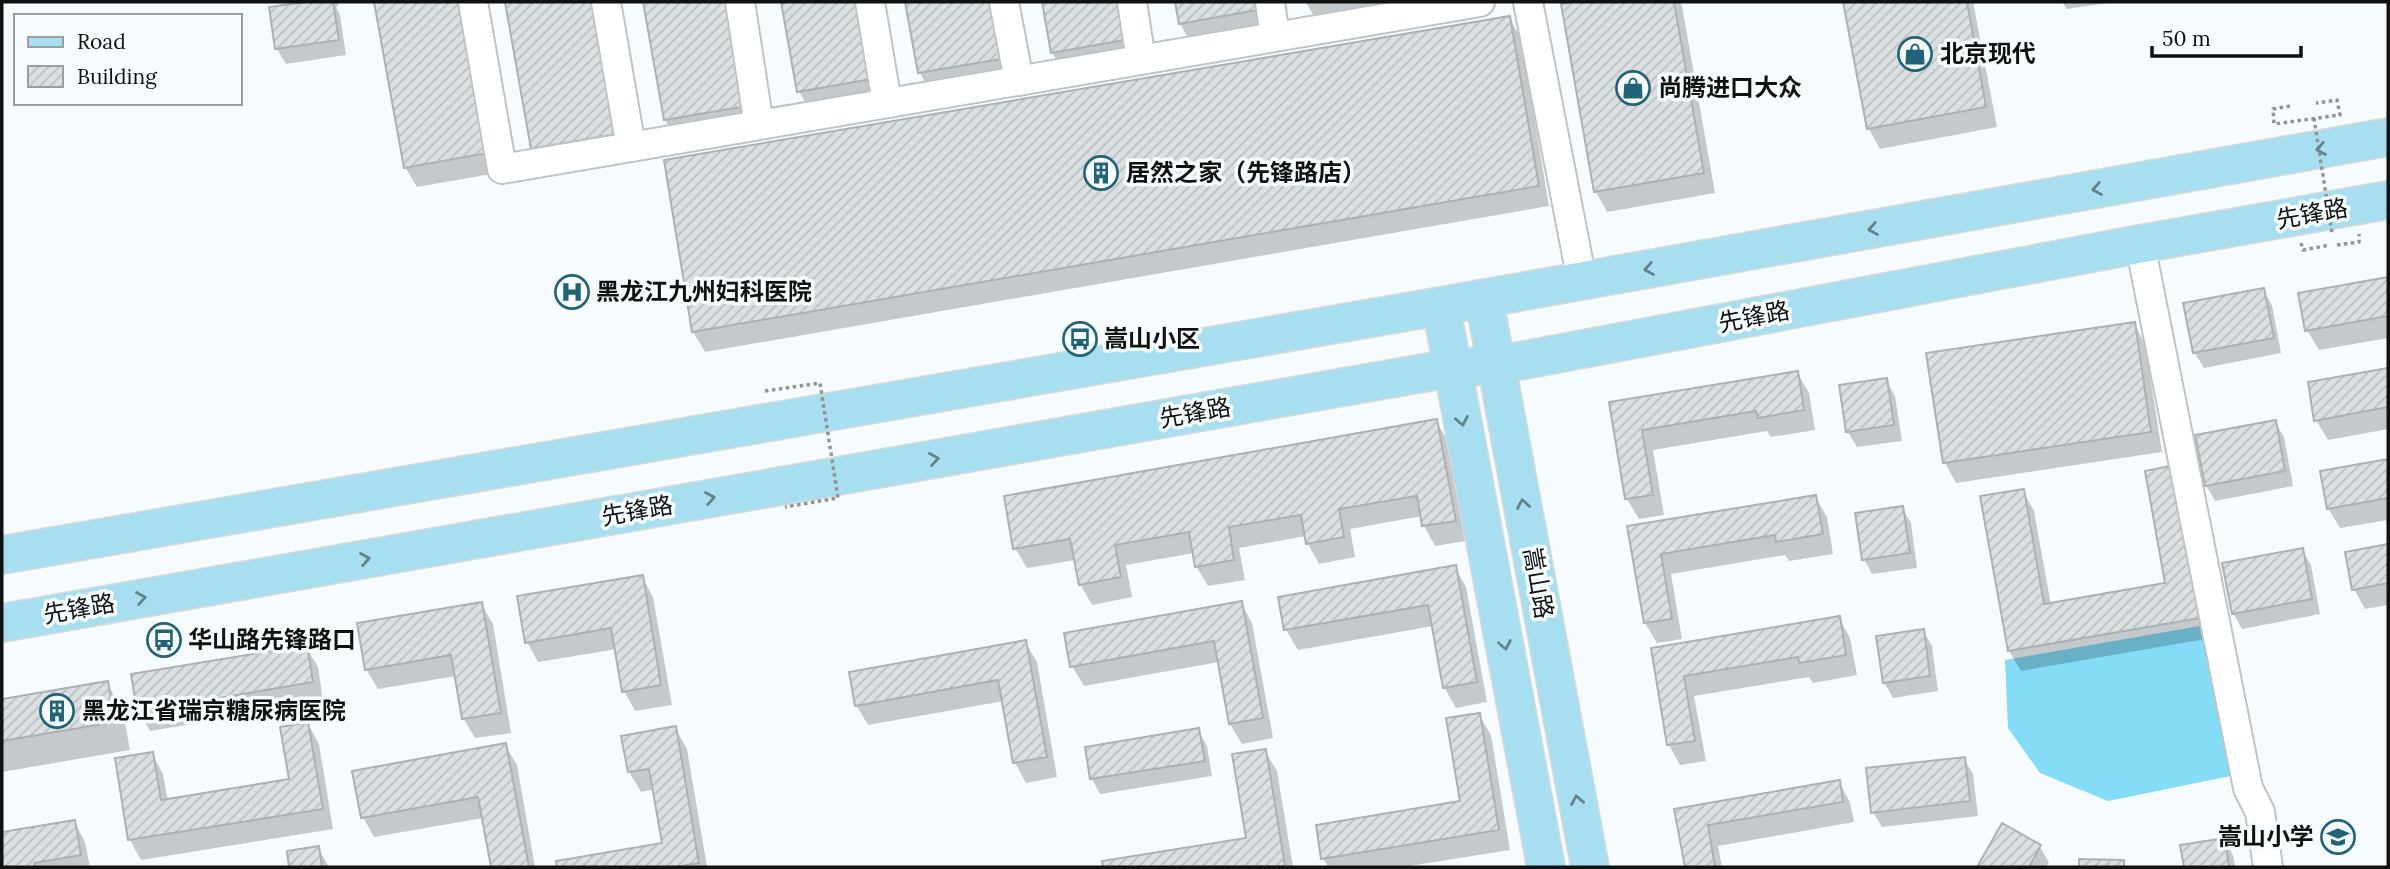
<svg xmlns="http://www.w3.org/2000/svg" width="2390" height="869" font-family="Lora,'Noto Sans SC',serif">
<defs>
<pattern id="building-hatch" width="6" height="6" patternUnits="userSpaceOnUse" patternTransform="scale(1.75)"><rect width="6" height="6" fill="#dae0e2"/><path d="M-1 1l2-2M0 6l6-6M5 7l2-2" fill="none" stroke="#babfc1"/></pattern>
</defs>
<rect width="100%" height="100%" fill="#f6fcfe"/>
<!-- garden -->
<path fill="#84dcf7" d="M2206 625 2235 775 2108 801 2040 773 2008 728 2005 660Z"/>
<!-- shadow -->
<path fill="#0003" d="M308 2H337L338 6 336 7 340 15 346 55 286 64 277 49 271 9Z
M376 2H466L497 173 417 187 405 167Z
M507 2H599L626 154 544 168 532 148Z
M644 2H735L757 126 677 140 665 120Z
M783 2H865L883 99 810 111 799 91Z
M907 2H997L1011 79 931 93 920 73Z
M1043 2H1130L1140 59 1064 73 1052 52Z
M1176 2H1262L1267 30 1192 44 1180 24Z
M1306 2H1400L1317 22Z
M1583 2H1679L1682 6 1715 193 1607 212 1596 192 1563 5Z
M1845 2H1973L1997 127 1880 149 1869 129Z
M2062 2H2114L2067 9Z
M1509 18 1521 38 1549 206 705 352 693 332 666 161Z
M2388 279V338L2319 350 2307 330 2300 294Z
M2263 290 2272 305 2281 353 2204 368 2195 353 2186 304Z
M2134 323 2145 344 2162 452 1956 483 1945 463Z
M2388 370V429L2328 440 2316 420 2310 384Z
M1797 372 1809 393 1815 430 1771 437 1767 431 1653 450 1664 515 1639 519 1627 499 1611 404Z
M1886 380 1895 396 1902 441 1857 447 1848 432 1841 387Z
M1436 421 1448 441 1466 541 1435 546 1424 526 1422 516 1350 529 1355 557 1319 564 1308 544 1306 536 1239 548 1245 580 1208 586 1196 566 1194 553 1126 565 1132 597 1092 605 1080 584 1076 560 1027 568 1015 548Z
M2275 422 2284 437 2293 486 2215 501 2206 485Z
M2388 460V520L2340 528 2328 508 2322 472Z
M2191 486 2217 637 2021 671 2009 651 1982 498 2023 491 2034 511 2051 605 2167 584Z
M1815 496 1827 517 1833 554 1789 561 1785 555 1671 574 1682 639 1657 643 1645 623 1629 528Z
M1902 508 1911 523 1917 568 1872 574 1864 559Z
M2388 546V605L2365 609 2354 589 2347 553Z
M2302 550 2311 565 2320 614 2242 629 2233 613Z
M1455 567 1466 587 1487 702 1456 708 1444 687 1433 626 1298 650 1286 630 1280 598Z
M642 577 653 597 672 705 635 711 624 691 617 649 538 662 527 642Z
M1241 603 1252 623 1273 738 1242 744 1230 724 1219 662 1084 686 1072 666Z
M481 604 493 624 511 733 475 738 463 718 456 676 378 689 366 669Z
M1839 618 1850 638 1857 675 1813 683 1809 677 1694 696 1706 761 1680 765 1669 745 1653 650Z
M1923 631 1932 646 1938 691 1893 698 1884 682Z
M1025 642 1037 662 1057 777 1026 783 1015 763 1004 701 868 725 856 705Z
M306 647 318 667 323 702 150 731 139 711Z
M107 683 123 712 130 750 2 772V701Z
M1479 715 1491 735 1510 850 1403 867H1328L1323 858 1462 803Z
M308 724 319 744 333 829 141 860 130 840 152 754 163 774 168 801 291 781Z
M675 728 687 749 707 867H559L558 862 664 845 654 789 641 792 629 772Z
M1198 730 1207 746 1212 776 1100 794 1092 779Z
M505 745 517 765 535 867H492L483 818 374 837 363 817Z
M1265 751 1277 771 1293 867H1105L1104 862 1248 839Z
M1964 759 1973 774 1978 816 1882 827 1873 812Z
M1839 782 1850 802 1854 822 1718 846 1722 867H1686L1676 810Z
M74 821 85 842 90 867H2V834Z
M2002 826 2040 847 2049 862 2046 867H1979Z
M2224 840 2233 855 2235 867H2186L2182 846Z
M318 848 329 867H291L289 853Z"/>
<!-- building -->
<path fill="url(#building-hatch)" stroke="#acb2b3" stroke-width="2" d="M306 2H333L339 40 275 49 269 7Z
M374 2H460L487 153 404 168Z
M505 2H592L616 134 531 149Z
M643 2H728L747 106 664 120Z
M781 2H859L872 79 797 92Z
M905 2H990L1001 59 918 73Z
M1042 2H1123L1130 39 1051 53Z
M1175 2H1255L1257 10 1179 24Z
M1573 2H1674L1704 173 1594 192 1561 4Z
M1843 2H1967L1986 107 1867 129Z
M1510 16 1539 186 692 332 664 160Z
M2388 277V316L2305 331 2298 293Z
M2264 288 2274 338 2193 353 2183 303Z
M2135 322 2151 432 1943 463 1926 353Z
M2388 368V407L2314 421 2308 382Z
M1798 371 1804 410 1758 418 1756 411 1642 430 1653 495 1625 499 1609 402Z
M1887 378 1894 425 1846 432 1839 385Z
M1437 419 1456 521 1422 526 1417 496 1339 509 1344 537 1306 544 1301 515 1229 527 1234 560 1195 567 1189 532 1115 545 1121 577 1079 585 1070 539 1013 549 1004 496Z
M2276 420 2285 471 2205 486 2195 435Z
M2388 459V498L2327 509 2320 471Z
M2180 464 2206 617 2008 651 1980 496 2024 489 2044 604 2165 583 2145 471Z
M1816 495 1823 534 1776 542 1775 535 1661 554 1672 619 1644 623 1627 526Z
M1903 506 1910 553 1862 560 1855 513Z
M2388 544V583L2352 590 2345 552Z
M2303 548 2312 599 2232 614 2222 563Z
M1456 565 1477 682 1443 688 1428 605 1284 630 1278 597Z
M643 575 661 685 622 692 611 628 525 643 517 596Z
M1242 601 1263 718 1229 724 1214 641 1070 667 1064 633Z
M482 602 501 713 462 719 451 655 365 670 357 623Z
M1840 616 1846 655 1799 663 1798 657 1684 676 1695 741 1667 745 1651 648Z
M1924 629 1930 676 1883 683 1876 636Z
M1026 640 1047 757 1013 763 998 680 855 706 849 672Z
M307 645 313 682 137 712 131 674Z
M108 681 115 722 2 741V699Z
M1480 713 1499 830 1321 859 1316 825 1460 801 1446 718Z
M308 722 323 809 128 840 115 758 153 752 161 800 289 779 280 727Z
M676 726 699 863 676 867H557L556 861 662 843 649 769 628 772 621 736Z
M1199 728 1205 761 1090 779 1085 747Z
M506 743 529 867H491L478 797 361 818 352 771Z
M1266 749 1285 866 1103 867 1102 861 1246 838 1232 754Z
M1965 757 1970 801 1871 813 1866 768Z
M1840 780 1843 802 1708 825 1715 867H1685L1674 809Z
M75 820 81 855 34 863 35 867H2V832Z
M2002 823 2041 845 2029 867H1977Z
M2225 838 2229 867H2184L2180 845Z
M319 846 322 867H289L287 851Z
M2079 859 2124 860V867H2079Z"/>
<g fill="none" stroke-linecap="round" stroke-linejoin="round">
<!-- minor casing -->
<g stroke="#bfc5c7" stroke-width="32">
<path id="minor" d="M473 2 502 169 1480 2
M606 2 631 147
M740 2 759 125
M870 2 887 103
M1004 2 1019 81
M1132 2 1141 60
M1270 2 1275 37
M1528 2 1582 281
M2140 244 2248 788 2260 812 2268 867"/>
</g>
<!-- major casing -->
<g stroke="#d9d9d9" stroke-width="40">
<path id="major" d="M1484 299 1590 867
M1441 306 1546 867
M2 555 1441 306 2388 137
M2 623 1452 368 1498 365 2140 244 2388 200"/>
</g>
<!-- path -->
<path stroke="#919596" stroke-width="3.5" stroke-dasharray="3.5 3.5" stroke-linecap="butt" d="M2290 106 2273 109 2274 124 2340 115 2337 100 2316 103
M2301 243 2303 250 2330 245
M2337 245 2359 242V234"/>
<!-- minor -->
<use href="#minor" stroke="#fff" stroke-width="28"/>
<!-- major -->
<use href="#major" stroke="#a7dff0" stroke-width="37"/>
<!-- path-bridge -->
<path stroke="#919596" stroke-width="3.5" stroke-dasharray="3.5 3.5" stroke-linecap="butt" d="M2314 118 2332 233
M765 391 820 383 838 498 785 507"/>
</g>
<!-- one-way arrows -->
<defs><path id="oneway-chevron" d="M-2-3.5L2.5 0L-2 3.5" fill="none" stroke-width="1.6" stroke-linecap="round" stroke-linejoin="round" transform="scale(1.75)"/></defs>
<g stroke="#63838c">
<use href="#oneway-chevron" transform="translate(2321 149) rotate(170)"/>
<use href="#oneway-chevron" transform="translate(2097 189) rotate(170)"/>
<use href="#oneway-chevron" transform="translate(1873 229) rotate(170)"/>
<use href="#oneway-chevron" transform="translate(1649 269) rotate(170)"/>
<use href="#oneway-chevron" transform="translate(1462 421) rotate(79)"/>
<use href="#oneway-chevron" transform="translate(934 459) rotate(-10)"/>
<use href="#oneway-chevron" transform="translate(710 498) rotate(-10)"/>
<use href="#oneway-chevron" transform="translate(1523 504) rotate(-100)"/>
<use href="#oneway-chevron" transform="translate(365 559) rotate(-10)"/>
<use href="#oneway-chevron" transform="translate(141 598) rotate(-10)"/>
<use href="#oneway-chevron" transform="translate(1505 645) rotate(79)"/>
<use href="#oneway-chevron" transform="translate(1577 800) rotate(-100)"/>
</g>
<!-- icons -->
<defs>
<g id="shop-ring" transform="scale(1.75)"><circle r="9.5" fill="#f6fcfe" stroke="#216477" stroke-width="1.5"/><path d="M-5-2.5h2.3a2.7 3.5 0 0 1 5.4 0H5L5.5 6h-11ZM-1.5-2.5h3a1.5 2.3 0 0 0-3 0Z" fill="#216477"/></g>
<g id="building-ring" transform="scale(1.75)"><circle r="9.5" fill="#f6fcfe" stroke="#216477" stroke-width="1.5"/><path d="M-4-6H4V6H1V3H-1V6H-4ZM-2.5-4.3h1.7v1.8h-1.7ZM.8-4.3h1.7v1.8H.8ZM-2.5-1h1.7V.8h-1.7ZM.8-1h1.7V.8H.8Z" fill="#216477"/></g>
<g id="hospital-ring" transform="scale(1.75)"><circle r="9.5" fill="#f6fcfe" stroke="#216477" stroke-width="1.5"/><path d="M-5-5h3v3.5h4V-5h3V5h-3V1.5h-4V5h-3Z" fill="#216477"/></g>
<g id="bus-ring" transform="scale(1.75)"><circle r="9.5" fill="#f6fcfe" stroke="#216477" stroke-width="1.5"/><path d="M-5-6H5V4H4V6H2V4H-2V6H-4V4H-5ZM-3.5-4V0h7V-4ZM-3.5 1.2v1.5H-2V1.2ZM2 1.2v1.5H3.5V1.2Z" fill="#216477"/></g>
<g id="school-ring" transform="scale(1.75)"><circle r="9.5" fill="#f6fcfe" stroke="#216477" stroke-width="1.5"/><path d="M0-5L7-2L0 1L-7-2ZM-4 1L0 2.5L4 1V4Q0 6-4 4Z" fill="#216477"/></g>
</defs>
<g fill-rule="evenodd">
<use href="#shop-ring" x="1915" y="54"/>
<use href="#shop-ring" x="1633" y="88"/>
<use href="#building-ring" x="1101" y="173"/>
<use href="#hospital-ring" x="572" y="292"/>
<use href="#bus-ring" x="1080" y="339"/>
<use href="#bus-ring" x="164" y="640"/>
<use href="#building-ring" x="57" y="711"/>
<use href="#school-ring" x="2338" y="837"/>
</g>
<g text-anchor="middle" stroke-width="7" stroke-linejoin="round" paint-order="stroke">
<!-- poi labels -->
<g font-size="24" font-weight="bold" fill="#101212" stroke="#f6fcfe" text-anchor="start">
<text x="1940" y="62">北京现代</text>
<text x="1658" y="96">尚腾进口大众</text>
<text x="1126" y="181">居然之家（先锋路店）</text>
<text x="596" y="300">黑龙江九州妇科医院</text>
<text x="1104" y="347">嵩山小区</text>
<text x="188" y="648">华山路先锋路口</text>
<text x="82" y="719">黑龙江省瑞京糖尿病医院</text>
<text x="2314" y="845" text-anchor="end">嵩山小学</text>
</g>
<!-- street labels -->
<g font-size="24" fill="#101212" stroke="#f6fcfe">
<text transform="translate(2312 214) rotate(-10)" y="8">先锋路</text>
<text transform="translate(1754 317) rotate(-11)" y="8">先锋路</text>
<text transform="translate(1195 413) rotate(-10)" y="8">先锋路</text>
<text transform="translate(637 511) rotate(-10)" y="8">先锋路</text>
<text transform="translate(1538 583) rotate(80)" y="8">嵩山路</text>
<text transform="translate(79 609) rotate(-10)" y="8">先锋路</text>
</g>
</g>
<!-- border -->
<rect width="2390" height="869" fill="none" stroke="#101212" stroke-width="7"/>
<!-- legend -->
<rect x="14" y="14" width="228" height="91" fill="#f6fcfe" stroke="#9a9ea0" stroke-width="2"/>
<rect x="28" y="37" width="35" height="10" fill="#a7dff0" stroke="#9a9ea0" stroke-width="2"/>
<text x="77" y="49" font-size="21" fill="#101212">Road</text>
<rect x="28" y="66" width="35" height="21" fill="url(#building-hatch)" stroke="#9a9ea0" stroke-width="2"/>
<text x="77" y="84" font-size="21" fill="#101212">Building</text>
<!-- scale -->
<path d="M2152 46v10h149v-10" fill="none" stroke="#101212" stroke-width="3.5"/>
<text x="2162" y="46" font-size="21" fill="#101212" stroke="#f6fcfe" stroke-width="5" paint-order="stroke">50 m</text>
</svg>
